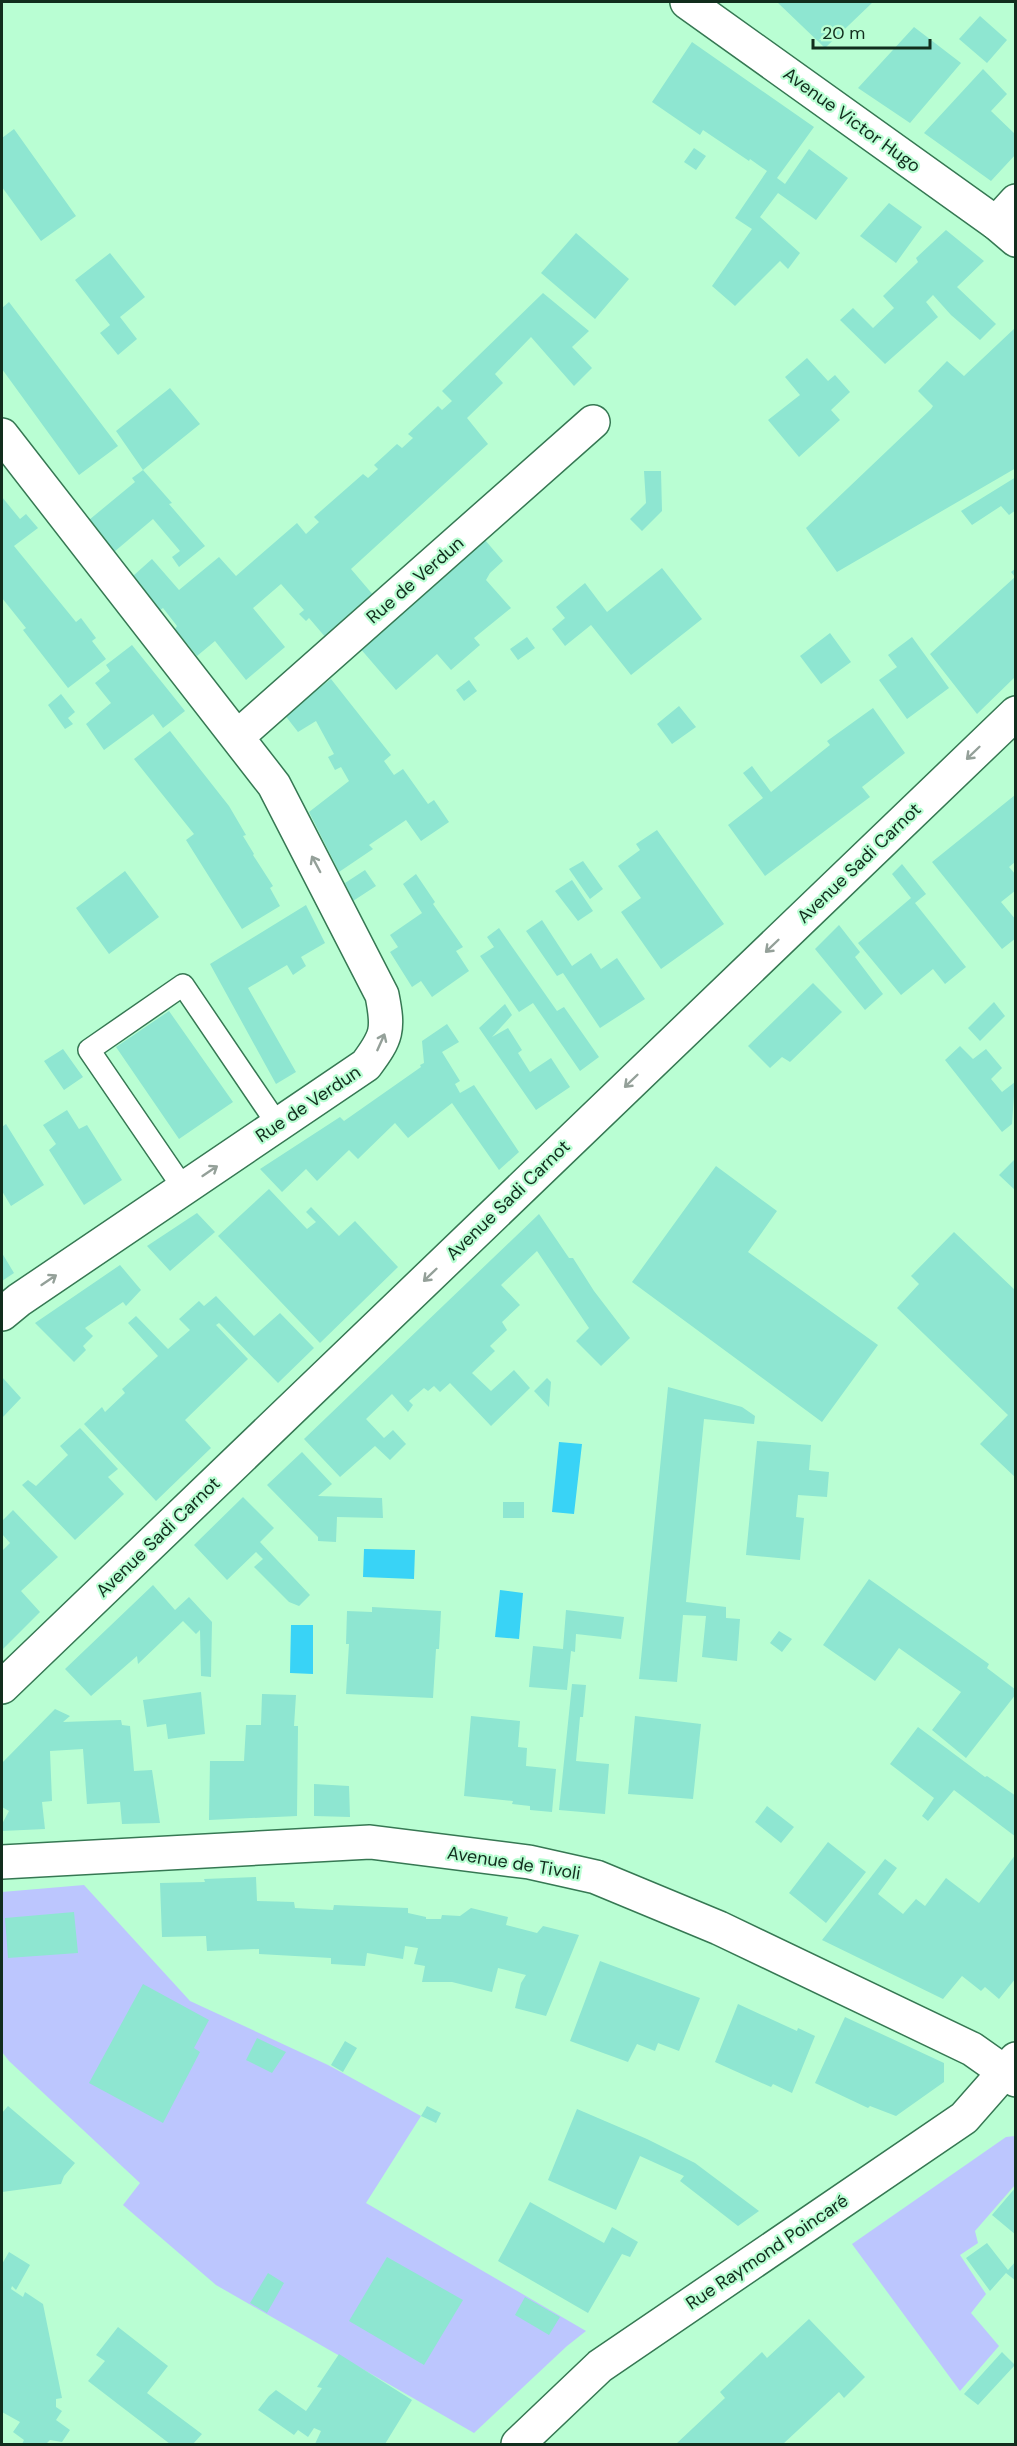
<svg xmlns="http://www.w3.org/2000/svg" width="1017" height="2446" font-family="'DM Sans',sans-serif">
<rect width="100%" height="100%" fill="#b9fed3"/>
<!-- green -->
<path fill="#bcc6fe" d="M84 1885 190 2001 328 2065 421 2116 366 2203 586 2331 567 2346 474 2433 216 2285 123 2205 140 2183 9 2061 2 2052V1892Z
M1015 2136V2185L975 2231 978 2243 960 2255 986 2294 971 2313 999 2346 960 2391 852 2244 1006 2137Z"/>
<!-- water -->
<path fill="#39d3f6" d="M559 1442 582 1444 574 1514 552 1512Z
M364 1549 415 1550 414 1579 363 1577Z
M500 1590 523 1593 519 1639 495 1637Z
M291 1625H313V1674L290 1673Z"/>
<!-- building -->
<path fill="#8ee6d1" d="M777 2H873L825 48Z
M980 16 1007 40 987 63 959 39Z
M914 27 961 63 910 123 858 88Z
M692 42 814 127 777 178 785 184 809 149 848 178 816 220 778 193 760 217 800 253 788 269 780 261 735 306 712 286 752 229 735 218 767 171 750 159 749 161 703 130 700 135 652 102Z
M983 69 1007 94 991 111 1016 135V154L991 181 924 133Z
M14 129 76 216 41 241 2 187V138Z
M694 148 706 156 696 170 684 162Z
M889 203 922 227 896 263 860 236Z
M946 230 984 261 957 287 996 324 980 340 951 315 933 295 926 302 938 317 885 364 840 320 853 308 873 328 894 308 883 296 918 262 916 258Z
M576 233 629 279 595 319 541 273Z
M110 253 145 297 120 317 137 339 118 355 100 333 110 325 75 280Z
M543 293 589 331 572 347 592 368 574 386 531 337 495 374 503 383 467 418 488 444 351 569 380 603 332 645 309 618 306 621 299 614 304 610 281 584 253 608 285 647 246 680 215 641 197 656 175 629 177 626 163 608 160 610 133 576 152 559 179 590 219 557 236 576 297 523 306 534 319 522 314 517 363 474 368 478 378 469 374 465 397 444 402 448 413 438 408 434 438 406 442 410 452 401 442 391Z
M9 302 118 446 79 475 2 369V308Z
M1016 327V468L837 572 806 528 931 409 933 406 918 391 947 361 964 376Z
M807 358 828 381 835 375 850 392 831 410 840 420 799 457 768 420 800 395 785 377Z
M170 388 200 424 143 470 116 431Z
M143 470 172 503 169 504 205 546 179 567 172 557 180 551 153 519 114 552 89 520 135 482 132 478Z
M644 471H661L662 511 642 531 630 519 646 503Z
M1016 477V510L1009 515 1001 506 972 525 961 511Z
M2 497 20 519 26 514 38 528 14 546 76 622 81 618 96 638 92 641 106 659 68 688 23 630 26 628 2 598Z
M485 540 503 561 490 573 486 580 511 608 474 638 480 645 451 670 437 654 396 690 359 647Z
M662 568 702 619 631 675 591 625 565 646 552 629 565 618 556 607 585 583 607 612Z
M1016 568V676L977 714 930 654 1015 577 1011 572Z
M830 633 851 662 821 684 800 656Z
M527 637 535 648 518 660 510 649Z
M912 637 949 688 907 719 879 680 897 667 888 655Z
M132 645 185 711 163 728 153 714 104 750 86 724 111 703 95 683 110 671 106 665Z
M331 679 391 755 384 761 394 775 403 769 428 804 434 800 449 822 421 841 406 820 369 845 373 849 339 872 309 812 349 781 341 767 335 770 328 757 334 754 316 721 298 732 284 714Z
M469 680 477 691 464 701 456 690Z
M61 694 75 712 68 718 73 724 65 729 48 705Z
M679 706 696 727 672 744 657 724Z
M873 708 905 753 862 787 870 797 765 876 728 825 763 798 743 773 752 766 771 792 830 745 827 741Z
M170 731 229 806 246 835 243 836 254 854 253 855 273 886 270 888 280 906 242 929 186 840 194 834 134 759Z
M1015 795V862L1009 867 1016 875V890L1001 902 1016 920V938L1002 949 932 862Z
M657 830 724 924 661 969 621 912 641 898 618 866 640 850 636 844Z
M583 861 603 889 590 899 569 869Z
M902 864 926 894 915 903 966 967 945 984 933 969 901 995 858 943 911 898 892 874Z
M365 870 376 886 353 901 345 883Z
M125 871 159 917 109 954 76 908Z
M416 874 435 902 433 904 463 947 456 951 469 971 432 997 421 981 412 987 390 952 398 947 390 935 422 913 403 884Z
M572 880 593 911 578 921 555 891Z
M306 905 325 943 301 957 306 966 293 975 287 965 248 988 296 1072 276 1084 210 964Z
M542 920 572 966 591 953 601 969 617 958 645 999 600 1028 563 973 557 976 526 931Z
M839 925 860 952 855 957 883 994 865 1010 815 949Z
M499 928 557 1011 564 1007 599 1057 580 1071 533 1003 519 1012 480 956 494 947 487 937Z
M813 983 842 1012 790 1062 782 1057 770 1068 748 1046Z
M994 1002 1005 1016 980 1041 968 1028Z
M505 1004 512 1015 492 1037 508 1028 522 1050 518 1053 530 1072 551 1058 570 1087 536 1110 479 1028Z
M169 1011 233 1102 179 1139 116 1047Z
M447 1024 459 1042 442 1052 460 1081 455 1084 460 1093 474 1085 519 1152 499 1170 452 1103 408 1138 395 1123 358 1159 349 1150 317 1181 306 1169 282 1192 260 1169 340 1117 344 1121 421 1067 420 1065 424 1063 422 1041Z
M960 1046 973 1059 986 1049 1002 1068 991 1079 1002 1092 1015 1082 1012 1124 1002 1132 945 1060Z
M63 1049 83 1077 64 1090 44 1061Z
M67 1110 79 1129 87 1125 122 1180 84 1205 49 1150 56 1144 43 1125Z
M6 1124 44 1185 11 1206 2 1191V1127Z
M1014 1160 1016 1161V1191L999 1175Z
M716 1166 777 1211 748 1252 878 1345 822 1422 632 1282Z
M269 1189 307 1229 316 1222 306 1212 311 1207 339 1236 355 1221 398 1267 320 1343 218 1236Z
M197 1213 215 1232 170 1271 147 1246Z
M539 1214 569 1258H573L594 1291 630 1338 601 1366 576 1341 589 1328 537 1251 501 1285 520 1305 502 1322 507 1330 490 1346 495 1351 472 1373 491 1391 514 1370 530 1388 491 1426 450 1383 440 1392 434 1386 428 1391 424 1388 409 1401 413 1405 408 1412 392 1394 366 1419 384 1438 393 1430 406 1444 390 1460 375 1446 340 1477 304 1439Z
M954 1232 1016 1291V1478L980 1444 1008 1415 897 1308 919 1284 911 1276Z
M2 1253 14 1273 2 1281Z
M120 1265 141 1290 126 1306 123 1302 85 1328 93 1336 83 1346 86 1350 74 1362 35 1323Z
M216 1296 254 1336 280 1313 314 1348 278 1383 219 1323 216 1325 248 1359 185 1420 211 1448 156 1501 84 1424 102 1407 105 1412 125 1393 122 1389 158 1356 128 1323 136 1316 168 1349 190 1330 179 1319 199 1301 204 1306Z
M2 1377 21 1398 2 1418Z
M547 1378 551 1382 549 1407 534 1391Z
M668 1387 742 1407 755 1416 754 1424 704 1419 686 1602 726 1607V1618L740 1619 737 1661 702 1657 706 1616 683 1615 677 1682 639 1679Z
M80 1428 118 1469 108 1477 124 1494 75 1540 22 1485 28 1480 36 1486 68 1455 60 1446Z
M757 1441 811 1445 809 1470 829 1472 827 1497 798 1495 796 1517 804 1518 800 1560 746 1555Z
M302 1452 332 1484 318 1496 382 1498 383 1518 337 1517 336 1542 318 1541V1537L267 1485Z
M243 1497 274 1528 260 1542 310 1595 299 1606 289 1602 254 1567 263 1559 256 1552 227 1580 194 1545Z
M503 1502H524V1518H503Z
M13 1510 58 1557 21 1591 40 1612 2 1650V1551L10 1543 2 1534V1521Z
M869 1579 989 1664 987 1668 1016 1690V1694L966 1758 932 1730 961 1692 899 1648 875 1681 823 1645Z
M153 1585 175 1610 189 1597 212 1622 211 1677 201 1676 200 1630 196 1634 183 1621 138 1664 137 1656 91 1696 65 1669Z
M372 1607 441 1611 439 1649H436L433 1698 346 1694 349 1644H346L347 1611 372 1612Z
M566 1610 624 1617 621 1639 576 1634 575 1652 571 1651 567 1690 529 1687 533 1646 563 1649Z
M779 1631 792 1639 782 1652 770 1643Z
M572 1684 586 1685 583 1717H580L576 1761 609 1764 605 1814 559 1810Z
M201 1692 205 1734 168 1739 166 1724 147 1727 143 1700Z
M262 1694 296 1695 294 1726H298L297 1816 209 1820 210 1761H244L246 1725H261Z
M55 1709 70 1716 63 1722 121 1720 122 1725 130 1726 134 1771 152 1770 160 1823 122 1824 120 1802 87 1804 83 1749 50 1751 52 1801 42 1802 45 1829 2 1831V1824L9 1811 2 1807V1763Z
M471 1716 520 1721 518 1747 527 1748 526 1766 556 1769 552 1812 530 1810V1806L512 1804 513 1801 464 1796Z
M635 1716 701 1724 693 1799 628 1794Z
M918 1727 985 1777 987 1776 1016 1796V1837L954 1790 928 1821 922 1816 934 1798 890 1764Z
M314 1784 349 1786 350 1817 314 1816Z
M767 1806 794 1827 781 1843 755 1822Z
M828 1842 866 1872 826 1923 789 1893Z
M1016 1854V1978L999 1999 985 1987 981 1991 962 1976 943 1999 822 1940 885 1859 897 1868 878 1894 903 1914 916 1899 925 1906 946 1878 979 1903Z
M256 1877 257 1901 294 1902 295 1908 333 1910 334 1905 408 1908V1913L426 1917V1919H441L442 1915 460 1916 471 1908 508 1917 506 1925 537 1933 543 1926 579 1935 546 2016 515 2008 521 1983 526 1975 498 1968 492 1992 452 1982H422L425 1966 414 1964 418 1948 405 1946 403 1959 367 1953 365 1966 331 1964V1958L259 1954V1949L207 1951 206 1936 162 1937 160 1883 205 1882 204 1879Z
M74 1912 78 1953 8 1958 5 1918Z
M600 1961 700 1998 679 2051 658 2043 655 2051 637 2044 628 2062 570 2041Z
M143 1984 209 2020 194 2048 200 2052 163 2123 89 2083Z
M738 2004 797 2031 798 2028 815 2036 792 2093 773 2084 771 2087 715 2062Z
M845 2017 944 2063V2082L896 2116 870 2106 868 2108 815 2083Z
M257 2038 286 2052 272 2073 246 2060Z
M345 2041 357 2048 343 2072 331 2065Z
M8 2106 75 2163 64 2176 61 2184 2 2192V2113Z
M427 2106 441 2113 436 2123 421 2116Z
M577 2109 647 2139 695 2163 759 2211 738 2226 680 2181 684 2176 640 2156 616 2210 548 2180Z
M1016 2187V2235L992 2215Z
M530 2202 604 2243 612 2227 638 2242 630 2257 622 2254 588 2313 498 2261Z
M987 2243 1008 2270 1016 2261V2281L1006 2273 990 2291 966 2258Z
M9 2252 30 2265 16 2290 12 2286 11 2289 23 2297 25 2292 43 2304 62 2398 56 2399V2407L62 2411 56 2420 70 2430 62 2442 50 2440 46 2444H22L24 2440 13 2432 20 2422 2 2412V2264Z
M387 2257 463 2300 424 2365 349 2321Z
M268 2273 284 2283 267 2313 250 2303Z
M525 2297 560 2317 549 2335 515 2315Z
M809 2319 865 2377 844 2398 839 2392 783 2444H676L725 2398 720 2392 762 2352 767 2358Z
M118 2327 168 2366 147 2393 202 2434 193 2444H170L88 2381 105 2361 96 2355Z
M1002 2352 1015 2365 978 2405 964 2394Z
M339 2354 412 2400 385 2444H315L321 2431 314 2428 308 2437 298 2430 294 2435 258 2410 269 2396 276 2390 306 2411 322 2388 317 2387Z"/>
<g fill="none" stroke-linecap="round" stroke-linejoin="round">
<!-- lane casing -->
<g stroke="#367853" stroke-width="24">
<path id="lane" d="M184 1189 89 1050 183 985 278 1125"/>
</g>
<!-- street casing -->
<g stroke="#367853" stroke-width="36">
<path id="street" d="M996 223 1016 201
M2 435 274 785 382 995C389 1030 387 1037 366 1065L19 1300 2 1314
M237 737 593 422
M2 1687 1016 713
M518 2444 600 2366 964 2118 1016 2059"/>
</g>
<!-- secondary casing -->
<g stroke="#367853" stroke-width="36">
<path id="secondary" d="M687 2 996 223 1016 240
M2 1862 370 1842 529 1862 596 1877 719 1928 972 2049 1016 2080"/>
</g>
<!-- lane -->
<use href="#lane" stroke="#fff" stroke-width="21"/>
<!-- street -->
<use href="#street" stroke="#fff" stroke-width="33"/>
<!-- secondary -->
<use href="#secondary" stroke="#fff" stroke-width="33"/>
</g>
<!-- one-way arrows -->
<defs><path id="oneway-shaft" d="M-6 0H5M1.5-3L5.5 0L1.5 3" fill="none" stroke-width="1.6" stroke-linecap="round" stroke-linejoin="round" transform="scale(1.5)"/></defs>
<g stroke="#94a099">
<use href="#oneway-shaft" transform="translate(973 753) rotate(136)"/>
<use href="#oneway-shaft" transform="translate(316 864) rotate(-118)"/>
<use href="#oneway-shaft" transform="translate(772 946) rotate(136)"/>
<use href="#oneway-shaft" transform="translate(381 1042) rotate(-66)"/>
<use href="#oneway-shaft" transform="translate(631 1081) rotate(136)"/>
<use href="#oneway-shaft" transform="translate(210 1171) rotate(-34)"/>
<use href="#oneway-shaft" transform="translate(430 1275) rotate(136)"/>
<use href="#oneway-shaft" transform="translate(49 1280) rotate(-34)"/>
</g>
<g text-anchor="middle" stroke-width="4.5" stroke-linejoin="round" paint-order="stroke">
<!-- street labels -->
<g font-size="18" fill="#112d1d" stroke="#b9fed3">
<text transform="translate(852 120) rotate(36)" y="6">Avenue Victor Hugo</text>
<text transform="translate(415 580) rotate(-41)" y="6">Rue de Verdun</text>
<text transform="translate(859 863) rotate(-44)" y="6">Avenue Sadi Carnot</text>
<text transform="translate(308 1104) rotate(-34)" y="6">Rue de Verdun</text>
<text transform="translate(508 1200) rotate(-44)" y="6">Avenue Sadi Carnot</text>
<text transform="translate(158 1537) rotate(-44)" y="6">Avenue Sadi Carnot</text>
<text transform="translate(514 1863) rotate(9)" y="6">Avenue de Tivoli</text>
<text transform="translate(767 2252) rotate(-34)" y="6">Rue Raymond Poincaré</text>
</g>
</g>
<!-- border -->
<rect width="1017" height="2446" fill="none" stroke="#112d1d" stroke-width="6"/>
<!-- scale -->
<path d="M813 39v9h117v-9" fill="none" stroke="#112d1d" stroke-width="3"/>
<text x="822" y="39" font-size="18" fill="#112d1d" stroke="#b9fed3" stroke-width="4.5" paint-order="stroke">20 m</text>
</svg>
